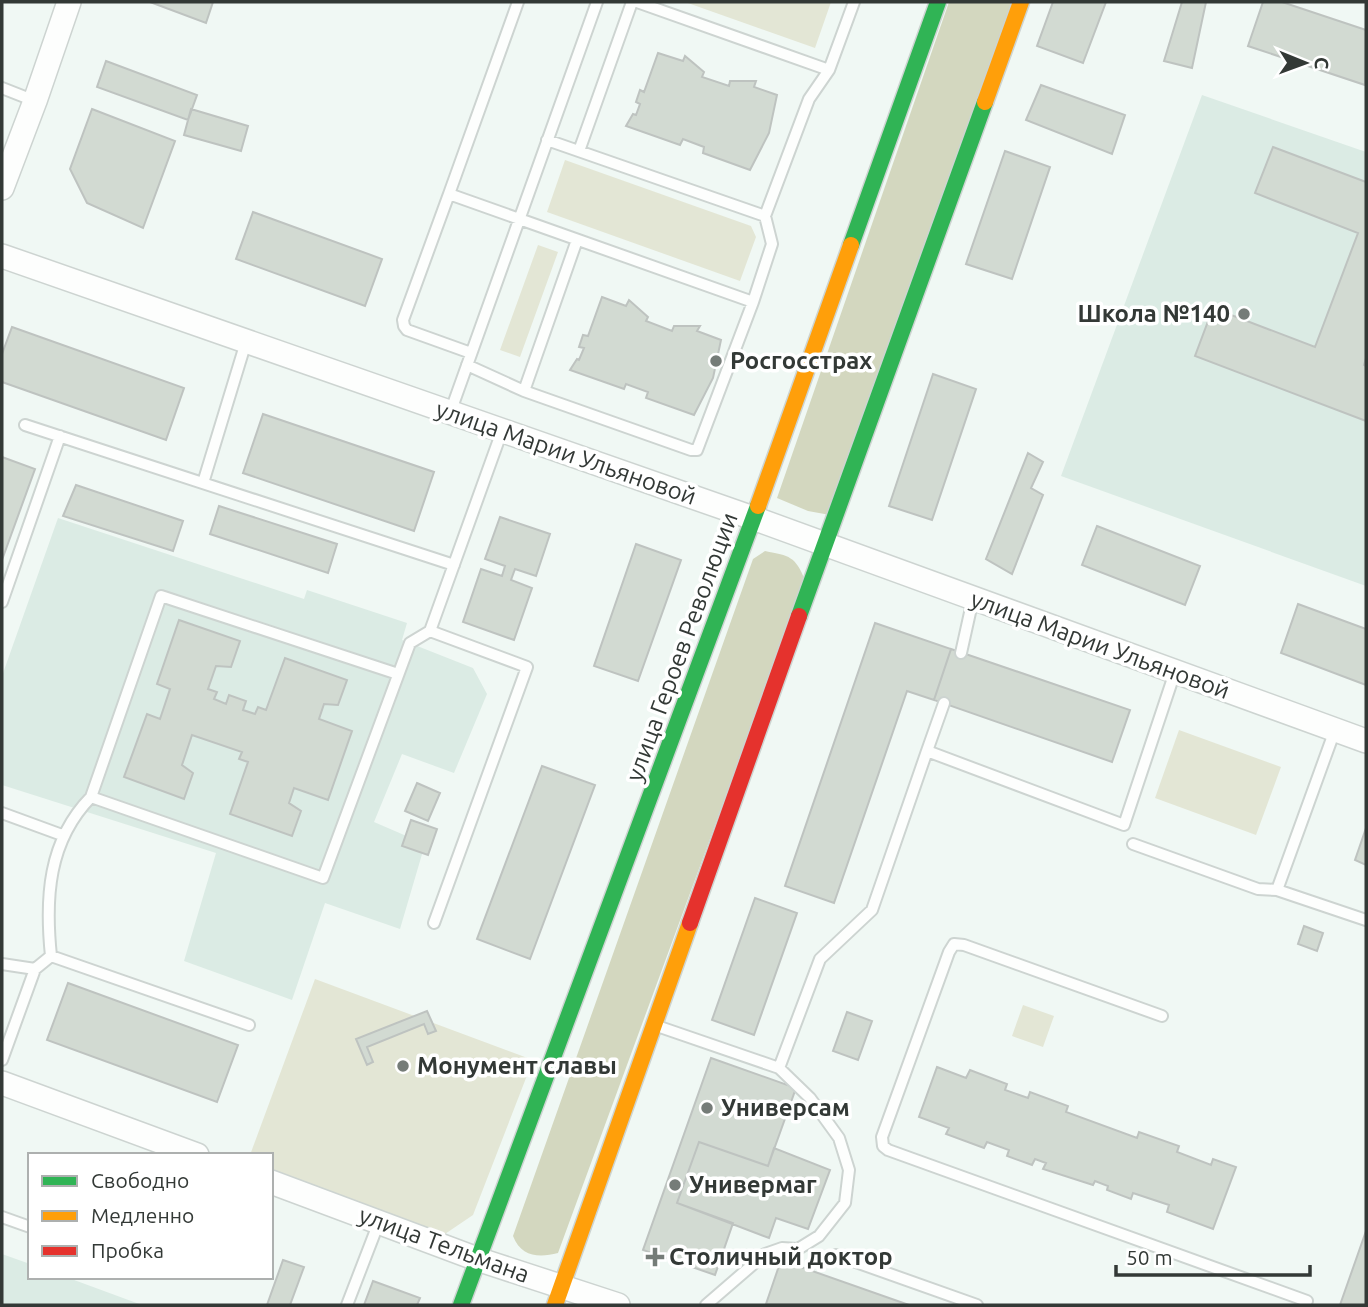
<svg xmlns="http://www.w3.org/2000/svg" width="1368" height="1307" font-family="Ubuntu,sans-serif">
<rect width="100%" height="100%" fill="#f0f8f4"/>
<!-- built -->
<path fill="#dbebe4" d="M1202 95 1366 152V586L1061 476Z
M58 518 304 599 307 590 407 623 402 640 473 668 487 694 454 773 402 754 374 822 425 844 400 929 325 903 292 1000 184 961 216 853 2 785V676Z
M2 1254 30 1264V1277H66L142 1305H2Z"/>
<!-- green -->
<path fill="#e3e6d5" d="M685 2H831L815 48Z
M565 160 751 226 756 237 740 281 547 212Z
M538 245 558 252 520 357 500 350Z
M1179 730 1281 767 1256 835 1155 798Z
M315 979 533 1060 473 1215 442 1236 271 1172V1155H250Z
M1023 1005 1054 1016 1043 1047 1012 1036Z"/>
<!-- forest -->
<path fill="#d3d7bf" d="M949 2H1013L830 515 808 511 777 498Z
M765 551C790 556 795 556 805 580L558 1253C539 1258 521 1257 513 1236L753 559Z"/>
<!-- building -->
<path fill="#d2dad2" stroke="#bec3c0" stroke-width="2" d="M150 2H213L206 23Z
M1053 2H1106L1083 63 1037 46Z
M1182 2H1206L1192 68 1164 61Z
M1263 2H1282L1366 30 1365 85 1248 46Z
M658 53 683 61 685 56 704 72 702 77 729 86 730 81H756L754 87 777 95 769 133 750 170 703 153 704 147 683 139 680 145 626 126 633 114 636 115 640 104 636 102 640 90 644 92Z
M106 61 197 95 188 120 97 87Z
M1041 85 1125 115 1112 154 1026 120Z
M92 109 175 141 143 228 87 203 70 169Z
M191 109 248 126 241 151 184 135Z
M1273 147 1366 182V358L1364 365 1366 366V421L1195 356 1213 308 1315 347 1358 233 1255 193Z
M1005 151 1050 167 1012 279 966 264Z
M253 212 382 259 365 306 236 259Z
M602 297 626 306 629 300 648 317 646 321 672 331 674 326H700L697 331 721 340 713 378 694 415 646 398 648 392 626 384 624 389 570 370 577 359 579 360 584 348 579 347 583 335 588 336Z
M12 327 184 388 166 440 2 382V354Z
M933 374 976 389 932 520 889 506Z
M263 414 434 472 414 531 243 473Z
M1028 453 1043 462 1031 488 1043 495 1012 574 986 559Z
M2 457 35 469 2 560Z
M76 485 183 521 173 551 63 516Z
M219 506 337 544 328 573 210 534Z
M500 517 550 534 536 576 515 569 511 580 532 588 514 640 463 622 481 569 502 576 505 566 485 559Z
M1097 526 1200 566 1185 605 1082 565Z
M636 544 681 560 638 681 594 666Z
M1298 604 1366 629V685L1281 653Z
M179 620 240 641 231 667 216 666 208 689 217 692 214 699 226 704 229 695 246 701 243 710 255 714 258 707 266 710 285 658 347 680 338 705 324 704 319 719 352 731 328 800 294 788 289 803 301 811 292 836 230 814 248 762 239 759 242 752 192 735 182 765 193 773 184 799 124 777 147 714 160 719 170 689 157 684Z
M875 623 951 649 934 700 907 691 834 903 785 886Z
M951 649 1130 710 1112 762 934 700Z
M542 766 595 785 530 959 477 939Z
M417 783 440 793 428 821 405 811Z
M411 820 437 829 428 855 402 846Z
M1366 828V865L1355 860Z
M755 898 797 913 754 1035 712 1020Z
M1304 926 1323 933 1317 951 1298 944Z
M68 983 238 1045 217 1102 47 1040Z
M427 1011 436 1031 428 1034 424 1024 367 1047 373 1062 367 1065 356 1039Z
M847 1012 872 1021 858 1060 833 1051Z
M711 1058 796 1088 768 1166 699 1142 677 1203 733 1223 715 1275 643 1250Z
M937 1067 966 1078 970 1070 1007 1084 1005 1090 1028 1098 1030 1092 1068 1106 1066 1112 1137 1138 1139 1132 1179 1146 1177 1152 1211 1165 1213 1159 1236 1167 1213 1229 1167 1212 1169 1205 1133 1193 1131 1199 1107 1190 1108 1186 1095 1181 1093 1185 1043 1169 1046 1163 1035 1159 1032 1165 1007 1156 1009 1150 987 1142 984 1148 946 1134 949 1128 919 1117Z
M699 1142 768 1166 774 1148 830 1170 808 1229 776 1218 769 1238 677 1203Z
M1366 1231V1305H1340Z
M283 1260 304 1267 290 1305H267Z
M781 1260 909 1305 766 1304Z
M373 1281 420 1298 417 1305H364Z"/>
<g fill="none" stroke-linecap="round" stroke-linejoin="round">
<!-- lane casing -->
<g stroke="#cdd4d1" stroke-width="14">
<path id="lane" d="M518 2 449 194 753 302 772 244 765 216
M637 2 829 70
M2 88 35 101
M547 140 765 216 809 99 829 70 854 2
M579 151 632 2
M449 194 403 320 404 326 407 330 471 353
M467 365 524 391 691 450H697L753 302
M524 391 577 240
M450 413 597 2
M25 425 454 565
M203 483 246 342
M2 602 60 436
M430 631 527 667 434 923
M961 653 973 599
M927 751 944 703
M91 797 323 878 410 643 430 631 502 431
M2 813 62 835
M1133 844 1258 889 1277 890 1335 730
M1277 890 1366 920
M51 956C45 898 48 841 91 797L161 596 398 674
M2 964 35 969
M1162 1016 964 945 954 944 949 952 882 1137 883 1146 888 1150 1307 1301
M657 1026 779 1068 820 959 872 910 927 751 1124 825 1175 672
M2 1060 35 969 51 956 249 1025
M2 1217 30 1227
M836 1255 977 1305
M347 1305 379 1222
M706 1305 765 1254 782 1248 798 1249 819 1236 845 1203 849 1170 839 1138 810 1098 779 1068"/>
</g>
<!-- street casing -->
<g stroke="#cdd4d1" stroke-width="26">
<path id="street" d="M2 188 35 101 69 2
M2 256 753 518 1366 741
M2 1083 197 1155
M271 1182 477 1259 618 1305"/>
</g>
<!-- fast casing -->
<g stroke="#cdd4d1" stroke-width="19">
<path id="fast" d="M851 245 938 2
M799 616 985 102
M461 1305 758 506"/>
</g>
<!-- slow casing -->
<g stroke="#cdd4d1" stroke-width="19">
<path id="slow" d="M985 102 1021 2
M758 506 851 245
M555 1305 690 923"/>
</g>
<!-- jam casing -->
<g stroke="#cdd4d1" stroke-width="19">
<path id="jam" d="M690 923 799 616"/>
</g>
<!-- lane -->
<use href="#lane" stroke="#fdfefd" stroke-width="10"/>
<!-- street -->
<use href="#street" stroke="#fdfefd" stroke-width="23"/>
<!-- fast -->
<use href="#fast" stroke="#30b455" stroke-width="16"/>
<!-- slow -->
<use href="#slow" stroke="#ff9f0a" stroke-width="16"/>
<!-- jam -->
<use href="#jam" stroke="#e5322d" stroke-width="16"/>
</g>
<!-- markers -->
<g fill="#757c78" stroke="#fff" stroke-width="2.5">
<circle cx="1244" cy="314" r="7"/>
<circle cx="716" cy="361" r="7"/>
<circle cx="403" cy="1066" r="7"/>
<circle cx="707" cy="1108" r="7"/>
<circle cx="675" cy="1185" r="7"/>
<path d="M651.5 1246.5h7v7h7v7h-7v7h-7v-7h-7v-7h7z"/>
</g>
<g text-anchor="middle" stroke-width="7" stroke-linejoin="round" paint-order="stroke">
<!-- poi labels -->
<g font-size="24" font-weight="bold" fill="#333936" stroke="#fff" text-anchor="start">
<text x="1230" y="322" text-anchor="end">Школа №140</text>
<text x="730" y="369">Росгосстрах</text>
<text x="417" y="1074">Монумент славы</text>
<text x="721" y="1116">Универсам</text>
<text x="689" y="1193">Универмаг</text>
<text x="669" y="1265">Столичный доктор</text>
</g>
<!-- street labels -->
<g font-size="24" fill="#333936" stroke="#fff">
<text transform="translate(566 453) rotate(19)" y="8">улица Марии Ульяновой</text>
<text transform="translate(1100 645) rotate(20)" y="8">улица Марии Ульяновой</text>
<text transform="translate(682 647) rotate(-70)" y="8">улица Героев Революции</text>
<text transform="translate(444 1245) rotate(20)" y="8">улица Тельмана</text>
</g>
</g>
<!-- border -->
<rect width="1368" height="1307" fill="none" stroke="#333936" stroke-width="7"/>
<!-- legend -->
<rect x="28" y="1153" width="245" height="126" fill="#ffffff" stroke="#adb0af" stroke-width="2"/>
<rect x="42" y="1176" width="35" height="10" fill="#30b455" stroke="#adb0af" stroke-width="2"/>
<text x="91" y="1188" font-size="21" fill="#333936">Свободно</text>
<rect x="42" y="1211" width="35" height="10" fill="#ff9f0a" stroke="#adb0af" stroke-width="2"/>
<text x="91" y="1223" font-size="21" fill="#333936">Медленно</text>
<rect x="42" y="1246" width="35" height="10" fill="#e5322d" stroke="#adb0af" stroke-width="2"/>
<text x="91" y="1258" font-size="21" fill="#333936">Пробка</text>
<!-- north arrow -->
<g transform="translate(1305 63) rotate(91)" stroke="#ffffff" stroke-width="5" paint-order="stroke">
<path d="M0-5L12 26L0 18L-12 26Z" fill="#333936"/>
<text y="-10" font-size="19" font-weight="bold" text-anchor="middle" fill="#333936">С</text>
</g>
<!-- scale -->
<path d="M1116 1265v10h194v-10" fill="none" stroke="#333936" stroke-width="3.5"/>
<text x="1126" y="1265" font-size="21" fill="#333936" stroke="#ffffff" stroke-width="5" paint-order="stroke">50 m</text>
</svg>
